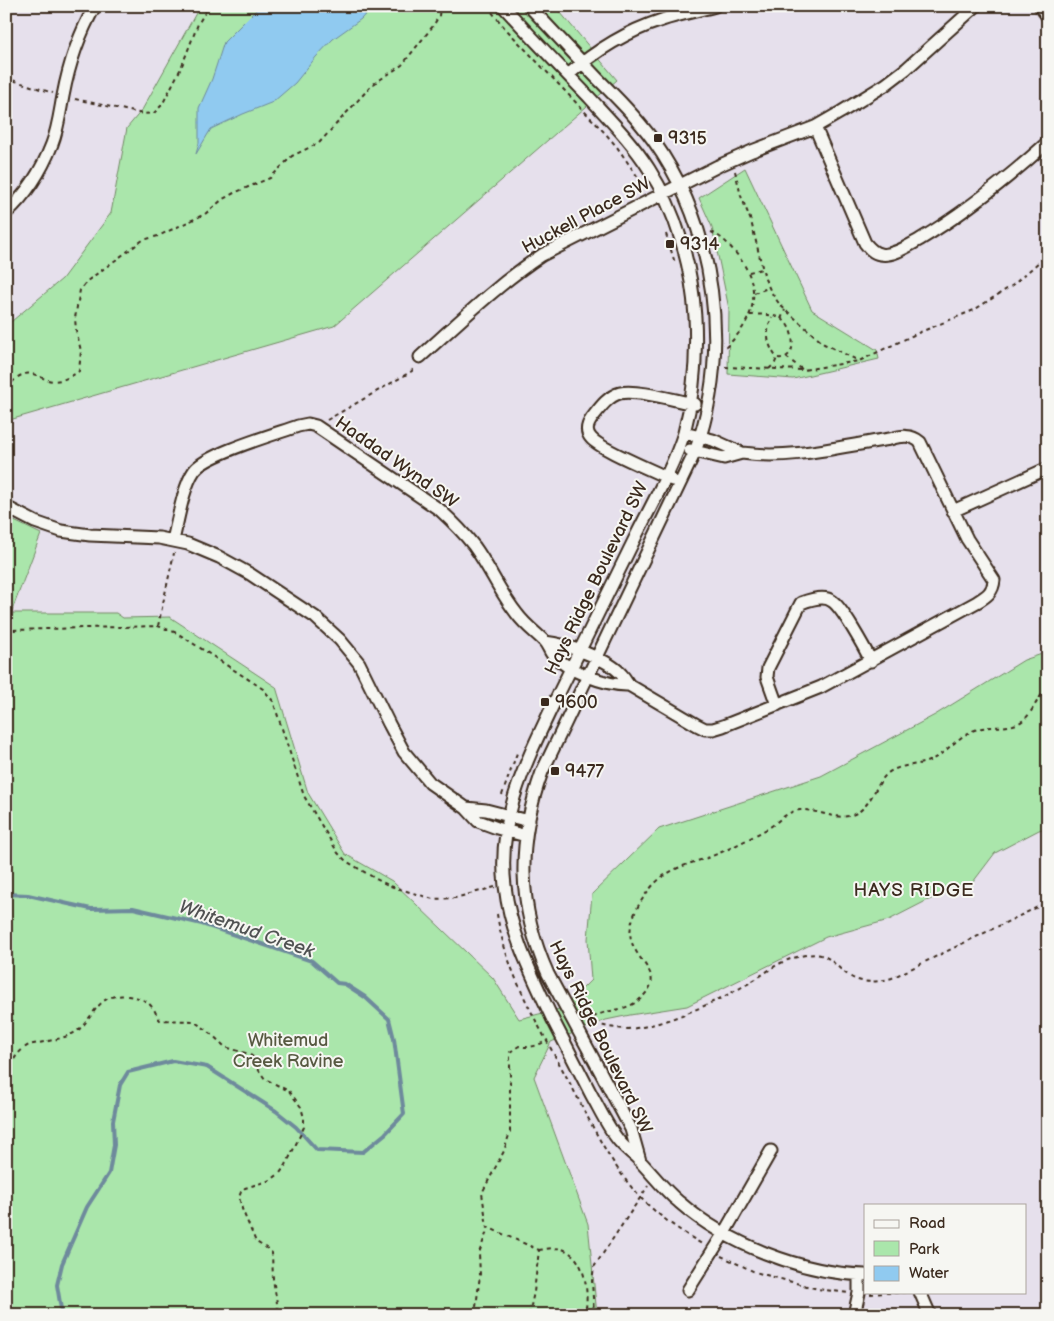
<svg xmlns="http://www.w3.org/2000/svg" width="1054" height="1321" font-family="'Balsamiq Sans',sans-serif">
<rect width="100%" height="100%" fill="#e6e0ec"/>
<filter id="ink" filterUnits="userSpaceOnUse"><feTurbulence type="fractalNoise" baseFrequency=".02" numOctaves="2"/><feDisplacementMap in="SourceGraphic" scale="10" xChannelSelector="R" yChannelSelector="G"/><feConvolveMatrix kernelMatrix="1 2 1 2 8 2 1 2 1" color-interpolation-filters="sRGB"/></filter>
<g filter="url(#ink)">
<!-- green -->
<path fill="#aae6ab" stroke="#728864" d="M200 6H555L617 80 334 326 6 421V326L62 279 111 213 127 128 142 110Z
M745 168 812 310 877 350 879 359 793 379 728 374 729 309 712 227 699 198Z
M6 517 41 534 11 613H116L123 618 170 617 276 687 308 793 345 854 392 881 493 978 519 1019 563 1008 591 980 588 939 592 894 659 829 821 776 935 715 1024 660 1048 652V828L1039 830 995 853 973 882 926 901 889 920 826 937 687 1006 630 1015 606 1020 551 1042 534 1077 588 1224 597 1315H6Z"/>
<!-- water -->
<path fill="#90caf0" stroke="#6e8a9c" d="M260 6H373L361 19 333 39 316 57 295 83 273 102 243 114 211 129 196 154 199 143V108L212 79 224 42Z"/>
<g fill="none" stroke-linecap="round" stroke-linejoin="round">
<!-- stream -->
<path stroke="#6e8a9c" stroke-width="4" d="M6 894 28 895 91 909 133 908 202 924 312 961 337 983 345 984 365 997 389 1019 394 1039 404 1114 385 1134 363 1152 317 1150 296 1127 276 1111 207 1067 173 1061 128 1072 120 1085 113 1121 114 1145 109 1173 87 1207 62 1264 57 1285 62 1315"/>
<!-- minor casing -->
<g stroke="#3b2a1e" stroke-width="15">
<path id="minor" d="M503 6C531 37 560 67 589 97 610 120 632 142 649 169 676 211 692 266 695 317 697 355 694 395 684 433 673 467 654 500 638 532 609 591 580 649 552 707 525 764 497 820 505 886 510 933 532 975 552 1018 565 1043 578 1069 591 1094 600 1110 608 1128 619 1141 624 1147 630 1152 636 1157 651 1172 663 1189 679 1202 727 1244 802 1273 865 1275
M529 6C552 30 574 54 597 78 617 98 636 117 653 140 716 229 732 349 695 452L542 772C517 842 517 905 548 974L631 1129 640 1161
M1040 6 1048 17
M568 75C595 51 628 31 662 20 680 14 698 11 715 6
M815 127 865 243C869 248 873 253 880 254 892 257 908 246 919 240 966 212 1007 179 1048 142
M6 213C27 194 42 170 52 144 58 129 60 112 63 96 69 64 79 34 95 6
M420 357C460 321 498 284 542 255L718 166 752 151 815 127 841 112 885 85 906 69 976 6
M684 433 713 440 742 453 724 458 690 450
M672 480C655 471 601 450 591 438 585 431 587 425 592 418 599 409 608 396 620 393 637 389 677 401 695 404
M6 507 35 522 61 531 90 535 159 538 188 544 219 557 250 574 315 617 340 640 359 663 389 724 404 752 430 783 466 808 478 821 497 828 526 836
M953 511 1048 468
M173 540C178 521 183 487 194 471 205 454 276 434 298 426L308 424 316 426 440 510C452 521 464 533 474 546 490 568 500 593 517 614 525 625 535 632 544 641 548 645 549 650 552 654 568 671 606 686 629 685L697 725 705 729H713L723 726 821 687 977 602C987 596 993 592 994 580L967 539 920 442C911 434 901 436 890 439 842 446 791 460 742 453
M545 642C566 644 609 659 622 675 625 678 627 682 629 685
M777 705 767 677 768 668 801 603C809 600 824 595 832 601 842 607 865 649 871 661
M466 808 486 810 529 821
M688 1290 724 1233 771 1151
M920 1292 930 1315
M854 1315 859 1293V1275"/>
</g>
<!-- path -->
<path stroke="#3b2a1e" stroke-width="2" stroke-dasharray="4 4" stroke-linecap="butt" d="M487 6 504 27 605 133 617 147 646 189
M6 78 53 93
M75 99 143 114 154 113 162 105 181 68 198 24 209 6
M735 171 741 196 751 221 765 279 771 292 780 305 824 344 859 361
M711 232C723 237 730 246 739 257 764 291 754 321 725 348
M666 234 675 263
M749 272 762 269
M754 293 768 288
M750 315C760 314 773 314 782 319 795 328 799 361 777 358 767 345 765 332 772 317
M781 319 785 310
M786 357 803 370
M725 367 803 370 859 361 918 333 974 310 1013 285 1048 254
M769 369 775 363 777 358
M6 388C11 384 17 376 22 375 30 371 38 376 45 379 57 384 70 378 79 371L81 351 76 330 75 318 80 290 87 281 143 240 158 236 205 214 223 199 234 193 270 178 292 156 319 143 372 85 402 65 433 26 439 16 440 6
M327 420 412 371 414 367
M158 626 174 553
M6 627 12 630 158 626 177 633 254 683 263 689 273 701 304 796 338 853 346 861 376 879 390 886 433 899 455 898 495 887
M502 795 517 753
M497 914C506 975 543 1033 572 1087 592 1125 610 1164 639 1196 657 1215 680 1231 702 1244
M586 1021C591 1019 595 1016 600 1014 613 1009 627 1010 639 1000 667 976 641 967 632 943 624 922 646 889 662 877 676 867 691 863 707 858 726 851 747 840 765 830 777 824 786 811 800 810 817 809 836 821 852 815 871 809 874 785 888 773 902 763 917 767 931 760 948 752 959 734 978 729 992 725 1006 729 1019 723 1033 716 1035 698 1048 689
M587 1022C600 1025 611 1028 625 1029 656 1029 714 1003 742 987 767 974 776 960 806 955 829 951 832 964 848 975 861 985 878 982 892 978L1048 902
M6 1073C13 1062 16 1052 29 1045 42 1042 66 1039 77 1031 96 1016 97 992 128 996 137 997 146 999 152 1007 156 1011 156 1016 160 1020L193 1021 207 1030 225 1047 249 1054 253 1057 258 1069 265 1079 289 1091 301 1107 304 1118V1127L286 1165 280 1173 271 1180 245 1188 241 1192 239 1197 242 1209 256 1242 268 1249 272 1253 273 1279 279 1315
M539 1250C546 1249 555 1247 562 1249 587 1257 589 1294 585 1315
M721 1256 755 1272 818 1289 848 1293
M870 1294 906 1292
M475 1315 480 1275 479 1253 486 1234 487 1227
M529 1315 534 1292 539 1250 487 1227 482 1193 504 1151 510 1132V1052L519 1046C531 1049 538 1045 548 1040
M594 1315 592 1281 594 1267 648 1186"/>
<!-- minor -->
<use href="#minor" stroke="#f6f6f2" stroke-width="11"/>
</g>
</g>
<!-- markers -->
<g fill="#3b2a1e" stroke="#f6f6f2" stroke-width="2">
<rect x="653" y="133" width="10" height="10" rx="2.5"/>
<rect x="665" y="239" width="10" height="10" rx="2.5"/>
<rect x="540" y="697" width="10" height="10" rx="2.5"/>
<rect x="550" y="766" width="10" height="10" rx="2.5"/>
</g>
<g text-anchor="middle" stroke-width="4" stroke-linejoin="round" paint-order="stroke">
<!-- poi labels -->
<g font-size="18" fill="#3b2a1e" stroke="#f6f6f2" text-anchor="start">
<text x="668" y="144">9315</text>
<text x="680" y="250">9314</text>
<text x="555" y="708">9600</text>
<text x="565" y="777">9477</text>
</g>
<!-- street labels -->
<g font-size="18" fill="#3b2a1e" stroke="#f6f6f2">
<text transform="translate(586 215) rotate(-28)" y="6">Huckell Place SW</text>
<text transform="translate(397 462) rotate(35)" y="6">Haddad Wynd SW</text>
<text transform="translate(596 578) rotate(-64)" y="6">Hays Ridge Boulevard SW</text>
<text transform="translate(601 1037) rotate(64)" y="6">Hays Ridge Boulevard SW</text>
</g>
<!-- park labels -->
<g font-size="18" fill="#575941" stroke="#f6f6f2">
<text x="288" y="1046">Whitemud<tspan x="288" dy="21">Creek Ravine</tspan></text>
</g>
<!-- neighbourhood labels -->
<g font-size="19" letter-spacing="1" fill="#3b2a1e" stroke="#f6f6f2">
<text x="914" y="896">HAYS RIDGE</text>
</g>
<!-- water labels -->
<g font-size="19" font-style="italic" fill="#505252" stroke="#f6f6f2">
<text transform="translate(247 928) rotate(19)" y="7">Whitemud Creek</text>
</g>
</g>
<!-- margin -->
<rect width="1054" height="1321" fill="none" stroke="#f6f6f2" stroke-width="25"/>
<rect x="12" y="12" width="1029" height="1296" fill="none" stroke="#3b2a1e" stroke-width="2" filter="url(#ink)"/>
<!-- legend -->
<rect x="864" y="1204" width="162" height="90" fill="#f6f6f2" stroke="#aba49d"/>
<rect x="874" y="1220" width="25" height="8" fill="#f6f6f2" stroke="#aba49d"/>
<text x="909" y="1228" font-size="15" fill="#3b2a1e">Road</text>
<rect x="874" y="1241" width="25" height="15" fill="#aae6ab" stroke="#aba49d"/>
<text x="909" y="1254" font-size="15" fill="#3b2a1e">Park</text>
<rect x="874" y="1266" width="25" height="15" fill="#90caf0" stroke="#aba49d"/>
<text x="909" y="1278" font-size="15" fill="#3b2a1e">Water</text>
</svg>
